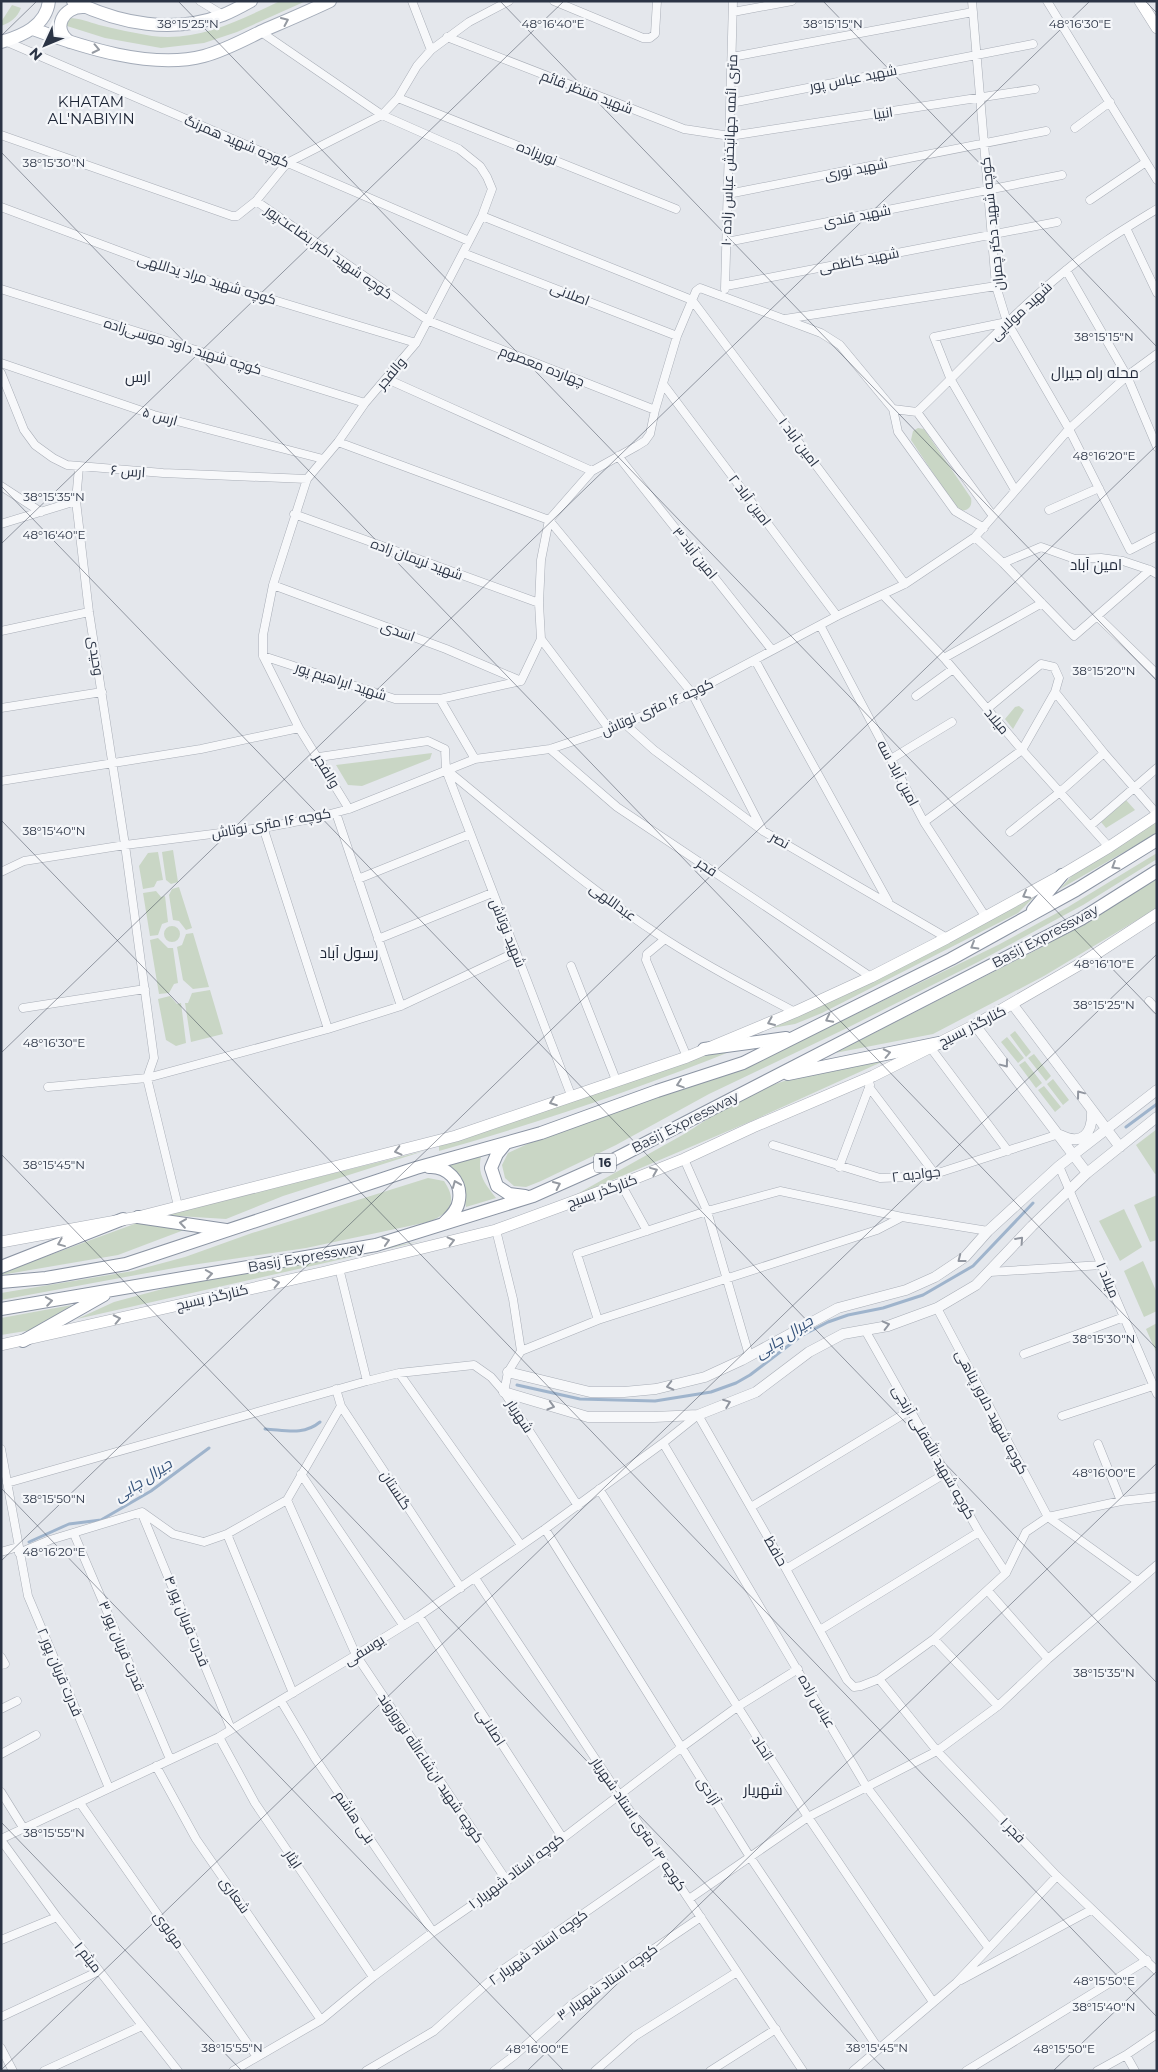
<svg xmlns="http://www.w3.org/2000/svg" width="1158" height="2072" font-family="Montserrat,Cairo,sans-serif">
<rect width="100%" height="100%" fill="#e4e7ec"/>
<!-- green -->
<path fill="#c9d6c5" d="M280 1H306L237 32 204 43 161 48 105 38 67 26 64 23 69 18C80 18 89 22 99 25 116 29 134 33 152 36 198 42 240 20 280 1Z
M12 5 21 8C17 18 11 22 1 26V22Z
M918 428 924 429 971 498C973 508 966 513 957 509L911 440 913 431Z
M1019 706 1024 710 1013 729 1005 719 1015 707Z
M432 753 430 759 362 786 348 785 336 765Z
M1126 800 1135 810 1106 828 1101 822Z
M1157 821V833L1060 889 1077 870Z
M173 850 178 882 171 884 166 880 162 852Z
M158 852 163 880 157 881 154 887 143 889 139 866 148 853Z
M1157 853V859L1083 905 978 962 847 1028 709 1094 616 1145 541 1181 526 1187 514 1186 505 1178 502 1165 508 1153 536 1140 757 1062 998 945 1068 907Z
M1157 877V908L1044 976 933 1034 835 1053 1040 948Z
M179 887 192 928 186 930 179 921 173 920 169 895 172 889Z
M1042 889 1018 913 822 1013 795 1024 760 1030Z
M156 891 161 897 165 896 168 922 162 924 158 935 150 936 143 893Z
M164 934a8 8 0 1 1 16 0a8 8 0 1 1-16 0Z
M193 933 209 987 193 989 183 980 177 947 182 945 186 934Z
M158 938 168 948H173L178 983 174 984 169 993 159 994 150 940Z
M210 990 223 1034 191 1042 185 1003H188L192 993Z
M170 996 177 1004 181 1003 186 1043 176 1046 166 1040 158 999Z
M1015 1031 1031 1052 1026 1057 1010 1035Z
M1007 1037 1024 1058 1018 1063 1001 1042Z
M739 1048C641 1088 541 1122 439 1151V1145L707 1054Z
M1034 1054 1051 1076 1046 1081 1028 1058Z
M886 1060 754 1120 570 1198 686 1133 746 1094 793 1078Z
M1025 1061 1042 1083 1036 1088 1019 1065Z
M1053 1079 1069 1100 1063 1105 1047 1084Z
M1044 1086 1061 1107 1055 1112 1038 1090Z
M1157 1129V1173L1155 1174 1136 1145Z
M424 1151 283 1196 226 1219 163 1215Z
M481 1156C477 1175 485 1184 496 1198L466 1207 464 1196 448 1166Z
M428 1178 444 1181C459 1203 449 1214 428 1222L306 1248 185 1266 1 1300V1293L133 1271 185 1257 252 1233Z
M1157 1195V1240L1150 1242 1134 1205Z
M1124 1209 1142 1247 1120 1261 1099 1221Z
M137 1223 184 1230 118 1255 1 1275V1273Z
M422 1241 77 1319 114 1302 181 1284Z
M1143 1261 1157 1293V1311L1144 1317 1124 1271Z
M72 1305 32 1330 1 1335V1318Z
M1157 1323V1354L1146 1329Z"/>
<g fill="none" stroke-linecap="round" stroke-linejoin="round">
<!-- stream -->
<path stroke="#9fb4cc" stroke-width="3" d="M1126 1127 1157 1104
M517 1385 580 1399 655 1401 711 1392 736 1383 750 1375 801 1336 828 1322 848 1315 883 1308 923 1295 973 1266 1033 1203
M265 1429C285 1430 303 1436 320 1422
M29 1542 69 1524 101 1520 151 1491 209 1448"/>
<!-- minor casing -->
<g stroke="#a9aeb7" stroke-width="9">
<path id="minor" d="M200 1 223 15
M412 1 431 50
M554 1 643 38H650L655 34 657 1
M972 1 996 286 1007 322 1069 429 1130 550 1157 536
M1047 1 1157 180
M733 12 792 1
M261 32 382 115 459 149 480 166 487 177 492 189 482 216 416 343 365 403 338 442 307 479 273 585 263 635V656L299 728 349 809
M447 37 684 129 730 136 1035 89
M5 41 469 241
M732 57 973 12
M398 98 676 209
M731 103 1033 44
M1075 128 1110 102
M1 135 232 216H237L256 201 429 321 655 410
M728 194 1046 131
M1090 200 1146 162
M256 201 287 163 382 115 398 98 417 66 431 50 469 22 509 1
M1 207 151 263 416 343
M482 216 692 300 905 584
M1126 228 1157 293
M727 242 1062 175
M463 253 677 336
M1066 270 1127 376 1157 447
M726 286 1057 222
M1 289 365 403
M725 289 733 1
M785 319 996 286
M1007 322 934 337 951 380 1015 490
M1 363 154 415 323 459
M1 373 24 430 35 445 53 458 67 465 163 473 307 479
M387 379 592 471
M663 384 837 616
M893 409 917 412C966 365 1012 314 1065 271 1094 247 1126 228 1157 209
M917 412 993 516
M338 442 549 520 692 693 763 831
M618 456 772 650
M79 467 76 501 89 612 125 845 154 1058 147 1078 178 1206
M1 486 41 512
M1049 510 1099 488
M294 514 539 603
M1 524 76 501
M975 537 1003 563 1074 636 1150 570
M1003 563 1041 547 1075 559 1101 558 1123 561 1150 570 1157 574
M273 585 446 649 521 681
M883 595 944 658 1022 750 1109 847
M1098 617 1157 674
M820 625 924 822 985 916
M1 631 89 612
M541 639 610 730
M263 656 395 699H440L521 681 541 639 539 603 541 560 549 520 592 471 637 446 645 441 650 434 655 410 677 336 696 291 700 288 821 333 840 345 893 409 898 432 955 511 984 528
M944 658 1042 603
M755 660 888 901
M1055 692 1104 753 1157 814
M916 696 953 669
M440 699 475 759
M1 708 102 692
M625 724 654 750 763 831 947 938
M550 749 617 807 871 977
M319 757 428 741 445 749 446 770 571 1095
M891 759 952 722
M448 771C519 829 588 889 665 939 707 966 751 989 795 1012
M1 781 201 749 299 728
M336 813 401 1006
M924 822 1022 750 1055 692 1059 678 1054 667 1041 664 987 709
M1090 826 1157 768
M263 827 328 1029
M1010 832 1060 792 1104 753
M1 872 24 861 125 845 268 827 315 818 349 809 475 759 550 749 625 724 692 693 837 616 905 584 975 537 1069 429 1127 376 1157 354
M358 879 470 834
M378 939 492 893
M665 939 647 954 646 960 687 1057
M571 966 616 1080
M1149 1001 1157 1010
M23 1008 145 989
M930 1047 1008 1151
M48 1087 147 1078 328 1029 401 1006 516 952
M869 1087 935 1174
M773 1145 880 1178 907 1177 935 1174 1059 1134
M684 1159 707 1211 749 1355
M1059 1166 1157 1394
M839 1167 870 1085
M621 1184 647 1231
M496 1230 513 1299 521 1351 508 1372 504 1392
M339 1268 367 1381
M990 1272 1102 1265
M937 1308 1048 1517 1137 1581
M598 1320 577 1254 707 1211 780 1191 902 1217
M865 1330 979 1532 1006 1573
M521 1351 598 1320 877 1230 902 1217 988 1231
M1024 1354 1124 1317
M399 1373 521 1545
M336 1389 341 1406 461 1588
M1062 1416 1153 1386
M663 1443 866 1786 988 1947
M1098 1444 1121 1501
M1 1449 28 1596 109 1788
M301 1474 403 1625
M7 1483 367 1381 399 1373 474 1365 491 1377 504 1392 578 1506
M599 1489 808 1817 933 2002
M287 1500 356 1655 507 1881
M751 1507 909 1411
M142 1514 231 1729
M545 1529 750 1857 878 2048
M74 1534 170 1759
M227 1534 293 1693
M1 1552 18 1547
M19 1553 50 1540 142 1512 173 1534 204 1542 227 1534 287 1500 341 1406
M786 1569 946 1473
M475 1578 803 2071
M988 1591 1048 1659
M419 1616 562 1837
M820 1630 979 1532
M934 1639 998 1706
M1 1657 5 1664 1 1665
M879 1679 937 1751 1057 1876 1157 1971
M281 1701 315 1758 433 1932
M1 1709 17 1701
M219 1737 255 1803 373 1977
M1 1754 36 1735
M156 1766 196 1839 321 2020
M1 1792 24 1829
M80 1803 257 2057
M1 1839 219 1737 356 1655 419 1616 545 1529 663 1443 698 1415 786 1569 847 1680 854 1687 861 1686 879 1679 934 1639 1006 1573 1026 1532 1048 1517 1121 1501 1157 1497
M1 1840 57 1917 178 2071
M689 1899 808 1817 937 1751 998 1706 1048 1659 1157 1565
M1 1940 57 1917
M961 1980 1091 1910
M1 2017 99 1971
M1 2048 13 2071
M1126 2055 1135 2071
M44 2071 142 2026
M233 2071 321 2020 373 1977 433 1932 507 1881 682 1747 737 1707 798 1669
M366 2071 434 2031 501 1971 662 1859
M494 2071 515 2055 571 2005 701 1917
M595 2071 635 2036 737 1972
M710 2071 776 2029
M853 2071 956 1983 1057 1876
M966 2071 1147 1960
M1097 2071 1126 2055 1157 2034"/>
</g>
<!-- tertiary casing -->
<g stroke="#a9aeb7" stroke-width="11">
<path id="tertiary" d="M1013 1005 1120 1147
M975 1025 1087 1173
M1060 1135C1082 1146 1093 1134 1092 1110
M508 1372 590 1392H624L656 1389 705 1377 742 1360 838 1308 906 1290 935 1277 965 1257 988 1231 1059 1166 1157 1090
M504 1392 588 1417H654L698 1415 756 1392 809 1352 843 1334 888 1326 937 1308 976 1285 1032 1226 1087 1173 1157 1117"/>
</g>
<!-- secondary casing -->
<g stroke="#a9aeb7" stroke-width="12">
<path id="secondary" d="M1140 1 1157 28
M1 1242 138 1217 456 1136 687 1057 795 1012 871 977 947 938 1062 875 1109 847 1157 815
M1 1345 325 1272 496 1230 621 1184 684 1159 753 1127 873 1076 975 1025 1082 963 1157 914"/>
</g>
<!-- primary casing -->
<g stroke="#a3abb8" stroke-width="14">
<path id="primary" d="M73 1C120 24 173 34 223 15 233 11 242 6 251 1
M33 29C82 47 152 70 204 56 223 51 242 41 260 32 283 22 307 12 330 1
M1 42C22 36 46 26 49 1
M70 42C51 29 63 6 84 7"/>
</g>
<!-- trunk casing -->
<g stroke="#8b94a3" stroke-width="14">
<path id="trunk" d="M1033 910 1062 875
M704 1049 786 1038
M788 1074 939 1043
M506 1143 497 1154 491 1168 497 1186 509 1194 525 1196
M429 1167C447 1166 462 1181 459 1200 458 1210 450 1217 444 1223
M138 1217 226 1230
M1 1267 123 1219
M1 1282 46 1278 126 1264 416 1168 541 1133 657 1091 743 1063 951 959 1076 890 1157 840
M1 1309 376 1245 533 1196 605 1164 1081 919 1157 871
M23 1341 104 1295"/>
</g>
<!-- minor -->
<use href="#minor" stroke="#f7f8fa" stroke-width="8"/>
<!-- tertiary -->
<use href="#tertiary" stroke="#f7f8fa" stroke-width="10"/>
<!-- secondary -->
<use href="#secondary" stroke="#fff" stroke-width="11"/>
<!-- primary -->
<use href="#primary" stroke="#fff" stroke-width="12"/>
<!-- trunk -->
<use href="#trunk" stroke="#fff" stroke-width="12"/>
</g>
<!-- one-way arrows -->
<defs><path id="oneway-chevron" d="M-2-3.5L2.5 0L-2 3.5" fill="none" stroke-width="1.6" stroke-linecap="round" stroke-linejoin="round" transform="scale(1.25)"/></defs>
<g stroke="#959aa2">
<use href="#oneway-chevron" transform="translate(285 21) rotate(-24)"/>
<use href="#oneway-chevron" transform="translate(96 49) rotate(12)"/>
<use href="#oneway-chevron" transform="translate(1115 866) rotate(149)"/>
<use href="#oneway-chevron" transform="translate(1026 895) rotate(152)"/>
<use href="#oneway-chevron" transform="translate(974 946) rotate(150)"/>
<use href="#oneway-chevron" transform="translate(829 1019) rotate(153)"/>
<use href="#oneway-chevron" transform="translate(771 1022) rotate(157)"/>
<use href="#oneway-chevron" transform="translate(887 1053) rotate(-12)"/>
<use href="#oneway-chevron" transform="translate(680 1084) rotate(162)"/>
<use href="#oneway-chevron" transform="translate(553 1102) rotate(160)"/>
<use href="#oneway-chevron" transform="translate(398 1151) rotate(166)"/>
<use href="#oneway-chevron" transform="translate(654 1171) rotate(-22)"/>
<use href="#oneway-chevron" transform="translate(456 1184) rotate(-112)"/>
<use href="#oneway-chevron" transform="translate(557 1185) rotate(-25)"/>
<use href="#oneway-chevron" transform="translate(183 1223) rotate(-172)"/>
<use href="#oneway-chevron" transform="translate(386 1241) rotate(-17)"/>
<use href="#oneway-chevron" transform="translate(451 1241) rotate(-14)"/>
<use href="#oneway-chevron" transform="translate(61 1243) rotate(158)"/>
<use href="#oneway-chevron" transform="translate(209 1274) rotate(-9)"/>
<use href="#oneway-chevron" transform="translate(276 1283) rotate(-13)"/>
<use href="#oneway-chevron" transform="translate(49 1301) rotate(-9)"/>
<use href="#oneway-chevron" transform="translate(117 1319) rotate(-12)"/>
</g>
<g stroke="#9196a0">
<use href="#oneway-chevron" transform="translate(1005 1064) rotate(53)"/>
<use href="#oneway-chevron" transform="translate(1080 1094) rotate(-127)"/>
<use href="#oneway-chevron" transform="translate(1020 1240) rotate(-48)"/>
<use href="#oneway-chevron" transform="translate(961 1259) rotate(142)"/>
<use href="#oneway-chevron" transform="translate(886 1325) rotate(-14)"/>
<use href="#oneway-chevron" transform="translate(670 1386) rotate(166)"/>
<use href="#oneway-chevron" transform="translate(727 1403) rotate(-21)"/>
<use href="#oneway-chevron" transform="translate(551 1406) rotate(16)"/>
</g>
<!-- ticks -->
<path fill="none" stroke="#2b3445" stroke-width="1" stroke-opacity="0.45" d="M178 1 1157 1015M500 1 1157 681M823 1 1157 347M1145 1 1157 13M1 36 37 1M1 152 1157 1349M1 486 1157 1683M1 544 564 1M1 820 1157 2017M1 1053 1090 1M1 1154 886 2071M1 1488 564 2071M1 1561 1157 445M1 1822 242 2071M1 2070 1157 954M527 2071 1157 1463M1053 2071 1157 1971"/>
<g text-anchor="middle" stroke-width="4.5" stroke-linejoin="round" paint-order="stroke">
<!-- shield labels -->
<rect fill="#f4f6f9" stroke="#676e7b" stroke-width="1" x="594" y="1153.5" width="22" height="19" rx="4"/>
<g font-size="12" font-weight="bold" fill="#2b3445">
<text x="605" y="1167">16</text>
</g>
<!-- street labels -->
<g font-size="14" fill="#2b3445" stroke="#f4f6f9">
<text transform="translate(853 78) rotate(-11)" y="5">شهید عباس پور</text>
<text transform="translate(587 92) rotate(21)" y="5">شهید منتظر قائم</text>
<text transform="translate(883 113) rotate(-9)" y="5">انبیا</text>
<text transform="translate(237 141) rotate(23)" y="5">کوچه شهید همرنگ</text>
<text transform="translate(729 150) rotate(-88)" y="5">۱۰ متری ائمه جهانبخش عباس زاده</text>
<text transform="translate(537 153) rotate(22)" y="5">نوریزاده</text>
<text transform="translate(856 169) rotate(-11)" y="5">شهید نوری</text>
<text transform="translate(857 216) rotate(-11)" y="5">شهید قندی</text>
<text transform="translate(992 224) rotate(-96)" y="5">کوچه شهید دکتر چمران</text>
<text transform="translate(329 252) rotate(35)" y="5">کوچه شهید اکبر بضاعت‌پور</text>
<text transform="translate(859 260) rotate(-11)" y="5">شهید کاظمی</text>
<text transform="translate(207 279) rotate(17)" y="5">کوچه شهید مراد یداللهی</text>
<text transform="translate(570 294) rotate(21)" y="5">اصلانی</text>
<text transform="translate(1021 311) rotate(-43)" y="5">شهید مولایی</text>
<text transform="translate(183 346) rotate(17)" y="5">کوچه شهید داود موسی‌زاده</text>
<text transform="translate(542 366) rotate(21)" y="5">چهارده معصوم</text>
<text transform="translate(391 373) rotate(-50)" y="5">والفجر</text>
<text transform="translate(160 416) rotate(16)" y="5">ارس ۵</text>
<text transform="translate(799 442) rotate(53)" y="5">۱ امین آباد</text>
<text transform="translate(128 471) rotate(4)" y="5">ارس ۶</text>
<text transform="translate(750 500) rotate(53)" y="5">۲ امین آباد</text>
<text transform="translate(695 553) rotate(51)" y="5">۳ امین آباد</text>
<text transform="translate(417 559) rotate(20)" y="5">شهید نریمان زاده</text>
<text transform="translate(398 631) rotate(20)" y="5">اسدی</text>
<text transform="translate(96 656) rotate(81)" y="5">وحیدی</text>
<text transform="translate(341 681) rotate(18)" y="5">شهید ابراهیم پور</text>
<text transform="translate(657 707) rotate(-24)" y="5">کوچه ۱۶ متری نوتاش</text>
<text transform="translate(997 721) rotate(50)" y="5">میلاد</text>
<text transform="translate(327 771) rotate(59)" y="5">والفجر</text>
<text transform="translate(898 773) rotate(62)" y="5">امین آباد سه</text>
<text transform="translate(271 823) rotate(-10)" y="5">کوچه ۱۶ متری نوتاش</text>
<text transform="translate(780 840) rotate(30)" y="5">نصر</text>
<text transform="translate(707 867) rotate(34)" y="5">فجر</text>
<text transform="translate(613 902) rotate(36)" y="5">عبداللهی</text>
<text transform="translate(508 933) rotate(68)" y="5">شهید نوتاش</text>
<text transform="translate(1045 936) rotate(-28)" y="5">Basij Expressway</text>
<text transform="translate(972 1026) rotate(-27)" y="5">کنارگذر بسیج</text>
<text transform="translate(685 1122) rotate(-27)" y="5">Basij Expressway</text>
<text transform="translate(916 1174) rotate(-7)" y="5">جوادیه ۲</text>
<text transform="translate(602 1191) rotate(-20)" y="5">کنارگذر بسیج</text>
<text transform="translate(306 1257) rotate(-10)" y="5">Basij Expressway</text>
<text transform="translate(1108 1280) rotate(67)" y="5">میلاد ۱</text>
<text transform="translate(212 1297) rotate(-13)" y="5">کنارگذر بسیج</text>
<text transform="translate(992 1412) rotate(62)" y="5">کوچه شهید دلاور پناهی</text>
<text transform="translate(520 1416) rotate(57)" y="5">شهریار</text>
<text transform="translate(934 1452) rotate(60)" y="5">کوچه شهید الله‌قلی آرنجی</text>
<text transform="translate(396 1490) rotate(57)" y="5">گلستان</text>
<text transform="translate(776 1551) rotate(60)" y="5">حافظ</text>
<text transform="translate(187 1621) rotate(68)" y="5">قدرت قربان پور ۴</text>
<text transform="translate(122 1646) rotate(67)" y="5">قدرت قربان پور ۳</text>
<text transform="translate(364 1650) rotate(-32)" y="5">یوسفی</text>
<text transform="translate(60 1672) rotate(67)" y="5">قدرت قربان پور ۲</text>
<text transform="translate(817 1701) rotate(60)" y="5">عباس زاده</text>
<text transform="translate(491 1727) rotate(57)" y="5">اصلانی</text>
<text transform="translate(763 1748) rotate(57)" y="5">اتحاد</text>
<text transform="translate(431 1768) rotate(56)" y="5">کوچه شهید ان‌شاءالله نوروزوند</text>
<text transform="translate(709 1791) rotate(58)" y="5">آزادی</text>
<text transform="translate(355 1817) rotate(56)" y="5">بنی هاشم</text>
<text transform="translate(639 1824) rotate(56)" y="5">کوچه ۱۴ متری استاد شهریار</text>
<text transform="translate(1013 1830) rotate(46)" y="5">فجر ۱</text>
<text transform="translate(293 1859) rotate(56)" y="5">ایثار</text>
<text transform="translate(516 1871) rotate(-37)" y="5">کوچه استاد شهریار ۱</text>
<text transform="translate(235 1895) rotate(55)" y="5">شعاری</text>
<text transform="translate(169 1930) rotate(55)" y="5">مولوی</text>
<text transform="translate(538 1947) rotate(-36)" y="5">کوچه استاد شهریار ۲</text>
<text transform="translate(88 1957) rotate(52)" y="5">میثم ۱</text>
<text transform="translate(607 1982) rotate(-36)" y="5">کوچه استاد شهریار ۳</text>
</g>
<!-- neighbourhood labels -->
<g font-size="15" fill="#1d2536" stroke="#f4f6f9">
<text x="91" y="107">KHATAM<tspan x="91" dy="17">AL'NABIYIN</tspan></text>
<text x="1095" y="378">محله راه جیرال</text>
<text x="138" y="382">ارس</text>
<text x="1096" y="570">امین آباد</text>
<text x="349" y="958">رسول آباد</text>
<text x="763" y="1795">شهریار</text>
</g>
<!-- water labels -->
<g font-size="15" font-style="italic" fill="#34527a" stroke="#f4f6f9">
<text transform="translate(784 1337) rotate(-33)" y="5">جیرال چایی</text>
<text transform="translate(143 1480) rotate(-33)" y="5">جیرال چایی</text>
</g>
</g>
<g font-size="12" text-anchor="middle" fill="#2b3445" stroke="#f4f6f9" stroke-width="4.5" stroke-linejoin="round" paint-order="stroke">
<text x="553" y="28">48°16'40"E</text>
<text x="1080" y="28">48°16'30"E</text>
<text x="188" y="28">38°15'25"N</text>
<text x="833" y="28">38°15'15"N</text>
<text x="54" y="167">38°15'30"N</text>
<text x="1104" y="341">38°15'15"N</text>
<text x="1104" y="460">48°16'20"E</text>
<text x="54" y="501">38°15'35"N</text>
<text x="54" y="539">48°16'40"E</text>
<text x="1104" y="675">38°15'20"N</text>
<text x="54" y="835">38°15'40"N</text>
<text x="1104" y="968">48°16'10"E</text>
<text x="1104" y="1009">38°15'25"N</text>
<text x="54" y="1047">48°16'30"E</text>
<text x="54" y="1169">38°15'45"N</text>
<text x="1104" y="1343">38°15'30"N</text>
<text x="1104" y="1477">48°16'00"E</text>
<text x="54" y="1503">38°15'50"N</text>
<text x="54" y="1556">48°16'20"E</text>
<text x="1104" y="1677">38°15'35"N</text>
<text x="54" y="1837">38°15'55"N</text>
<text x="1104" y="1985">48°15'50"E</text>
<text x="1104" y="2011">38°15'40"N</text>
<text x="232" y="2052">38°15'55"N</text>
<text x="877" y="2052">38°15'45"N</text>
<text x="537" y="2053">48°16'00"E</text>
<text x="1064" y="2053">48°15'50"E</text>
</g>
<!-- border -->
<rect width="1158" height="2072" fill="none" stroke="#2b3445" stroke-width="5"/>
<!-- north arrow -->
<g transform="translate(45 45) rotate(226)" stroke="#f4f6f9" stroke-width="4" paint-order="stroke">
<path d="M0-4L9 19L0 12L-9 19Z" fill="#2b3445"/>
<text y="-8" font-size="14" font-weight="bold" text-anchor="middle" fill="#2b3445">N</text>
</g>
</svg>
